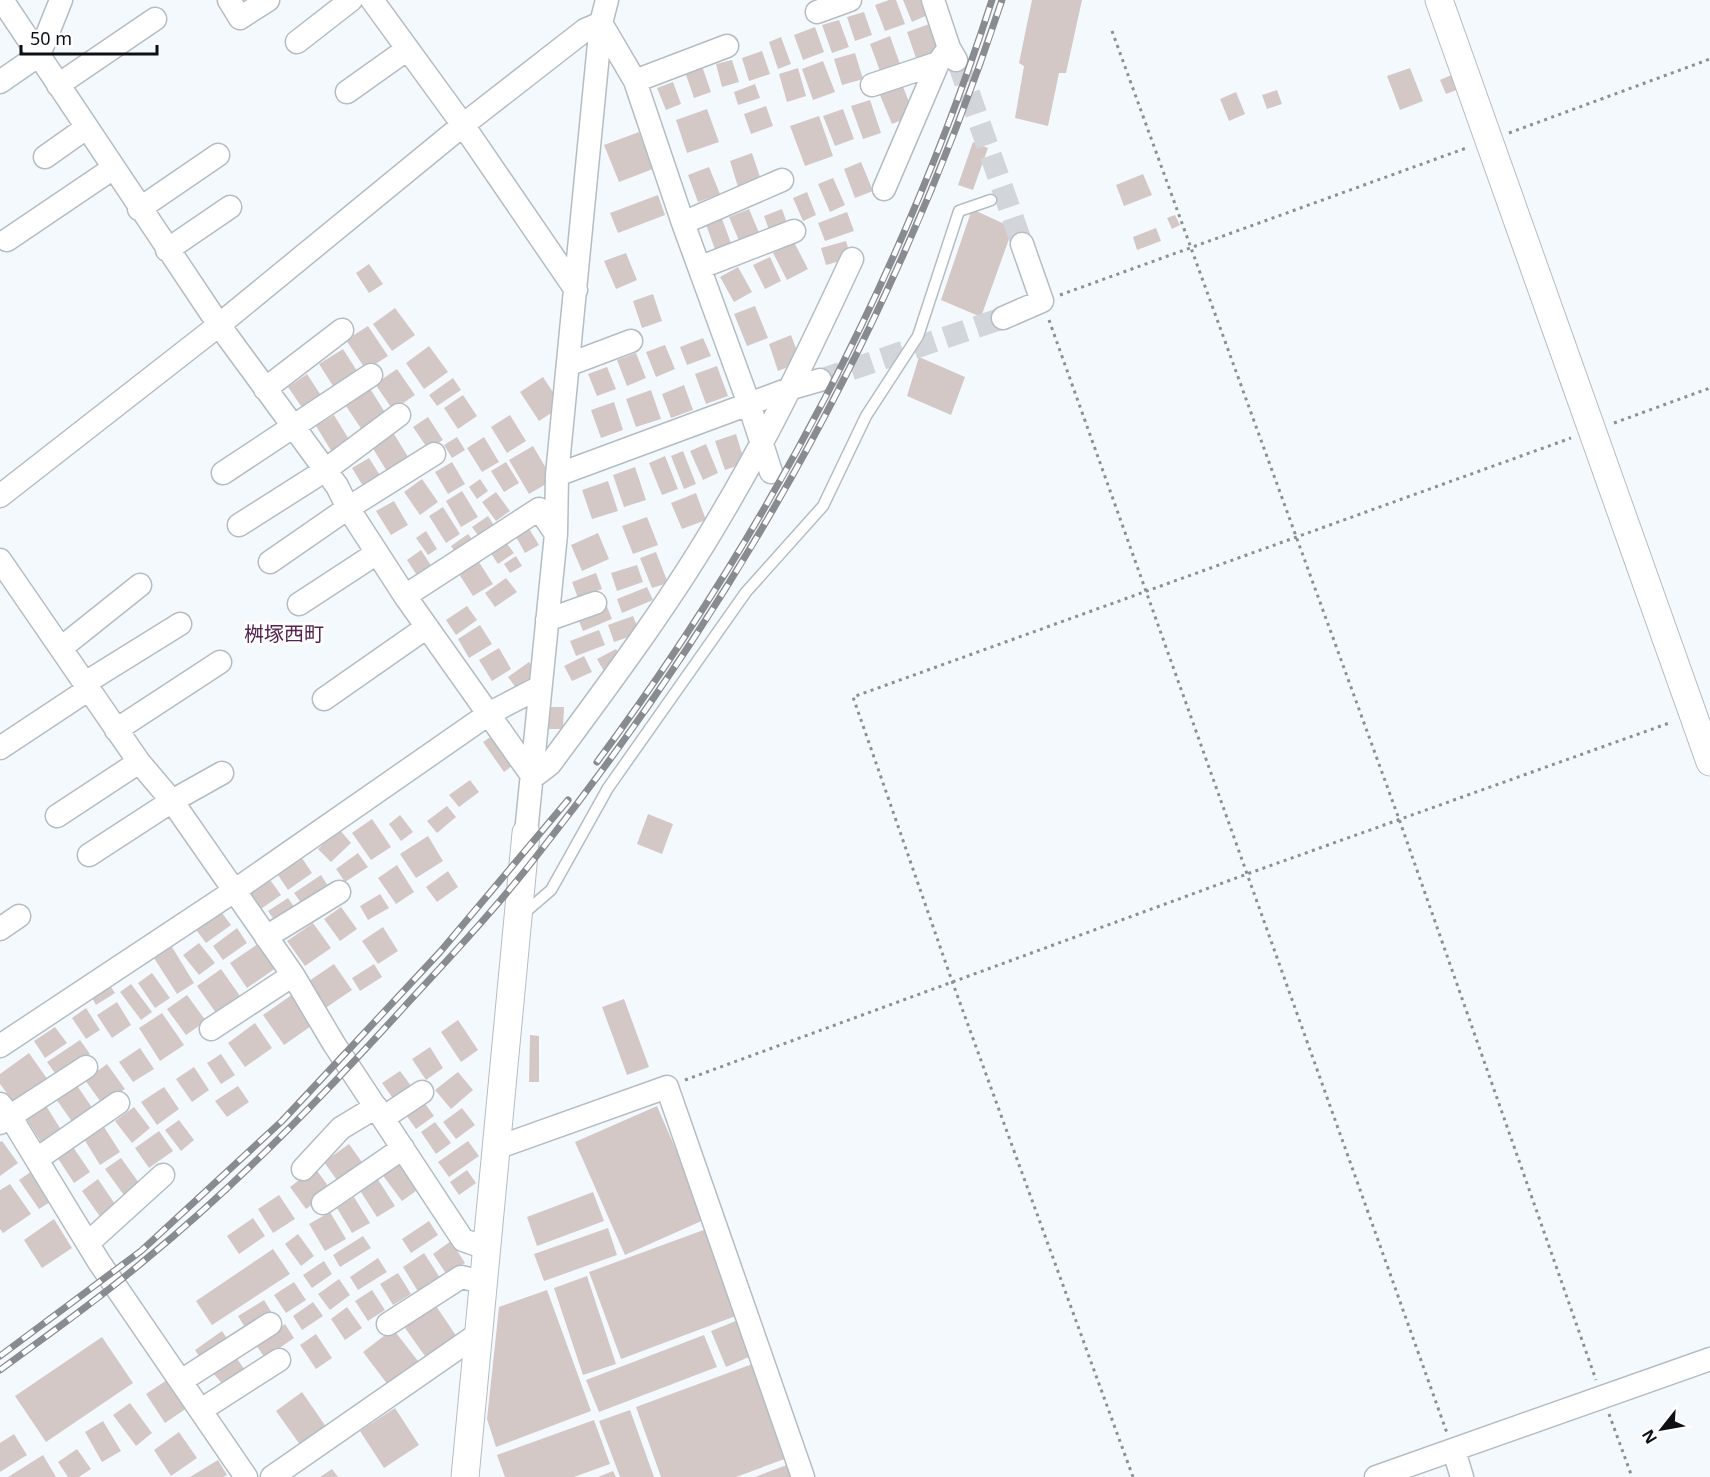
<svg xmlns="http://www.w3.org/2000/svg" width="1710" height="1477" font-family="'Noto Sans','Noto Sans JP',sans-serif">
<rect width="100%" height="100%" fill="#f4f9fe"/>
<!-- building -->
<path fill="#d4c8c7" d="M889 0H896L905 24 885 31 875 5Z
M903 0H926L932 13 912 22Z
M1032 0H1082L1066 73H1059L1048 126 1015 118 1024 66 1019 63Z
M864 12 872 35 855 41 847 17Z
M839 20 849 47 832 53 822 25Z
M932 23 941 50 916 58 907 32Z
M815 27 824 52 803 60 794 35Z
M890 36 900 64 880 71 870 44Z
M781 37 791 64 778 69 769 42Z
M762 51 770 74 749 81 742 58Z
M855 53 863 79 842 85 834 59Z
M732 60 739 82 722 87 716 64Z
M823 61 835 92 813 100 802 69Z
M702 66 711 92 694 98 685 72Z
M798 68 806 96 787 102 779 74Z
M1410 68 1423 101 1400 110 1387 76Z
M1456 73 1462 88 1446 94 1440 80Z
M673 82 681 104 666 110 657 88Z
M755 84 760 98 738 105 734 92Z
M902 84 914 115 892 124 879 93Z
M1277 90 1282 104 1267 109 1262 95Z
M1236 92 1245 114 1229 121 1220 99Z
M870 100 881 133 863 139 851 106Z
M766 106 773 126 751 134 744 114Z
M707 109 719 142 687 153 676 120Z
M843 109 854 139 835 146 823 116Z
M819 116 833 156 805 166 790 126Z
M639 132 653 169 619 182 604 145Z
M973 142 988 148 973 190 958 185Z
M752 153 761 180 738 187 730 161Z
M861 162 873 191 855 198 844 169Z
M709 167 720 194 698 202 688 175Z
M1143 174 1152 195 1124 206 1116 185Z
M833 178 845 205 830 212 818 184Z
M807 192 816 215 803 221 793 198Z
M658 195 665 215 618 233 610 213Z
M749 209 760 235 740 243 729 217Z
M782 209 787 223 769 230 764 216Z
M972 209 1013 228 981 317 941 300Z
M847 212 854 231 825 241 818 223Z
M1175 215 1180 225 1172 229 1167 218Z
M721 216 732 246 716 252 705 222Z
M1156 228 1161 241 1137 250 1133 237Z
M846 241 851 258 826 265 821 248Z
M794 242 808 269 787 280 773 253Z
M626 253 637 280 616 289 604 261Z
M770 257 781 281 765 289 753 265Z
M369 264 383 284 369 293 356 273Z
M738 267 752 292 734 302 720 277Z
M653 294 662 321 642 328 633 301Z
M755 306 768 338 747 346 734 314Z
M395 308 415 335 392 351 373 324Z
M368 326 388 356 366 370 346 340Z
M791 335 801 362 778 371 769 344Z
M703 338 711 356 687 365 680 347Z
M665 345 675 369 656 377 646 352Z
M429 346 448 372 424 389 406 363Z
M343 349 359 374 335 389 319 364Z
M636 353 646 378 627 386 617 360Z
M919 357 965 377 951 415 907 396Z
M717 366 728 396 706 404 695 374Z
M607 367 616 389 597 396 588 374Z
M397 369 415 395 393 410 375 384Z
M307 374 322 397 303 409 288 387Z
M543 377 562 406 539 421 520 392Z
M453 378 461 390 437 406 429 395Z
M684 385 693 410 671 418 662 394Z
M369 387 386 414 362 430 344 403Z
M651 390 661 419 636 427 626 399Z
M463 395 477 416 458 429 444 408Z
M614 402 623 430 601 438 591 410Z
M334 415 350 441 332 452 316 426Z
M510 415 526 441 507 453 491 427Z
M428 417 443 440 428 449 413 427Z
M394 434 410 460 388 473 372 447Z
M736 434 745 463 725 470 715 441Z
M457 437 465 450 452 458 444 445Z
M484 437 499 462 482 472 467 448Z
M706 444 718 473 703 480 690 451Z
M533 446 553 480 529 494 509 460Z
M683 451 696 484 684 489 671 456Z
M665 456 678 489 662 495 649 463Z
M369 458 383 480 366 491 352 468Z
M452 462 465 484 448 494 435 472Z
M506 462 519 483 504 492 491 471Z
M635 467 646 500 624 507 613 475Z
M422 479 438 502 420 515 404 492Z
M480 479 488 491 477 499 469 487Z
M608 481 618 511 592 519 582 490Z
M462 491 478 517 461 527 446 501Z
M496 492 510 511 496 521 482 502Z
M696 493 706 520 682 529 671 503Z
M394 501 408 525 391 535 376 511Z
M443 507 460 534 446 543 429 516Z
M488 516 495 527 480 538 472 527Z
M647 517 658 545 633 554 622 526Z
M528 527 539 545 525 553 515 535Z
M426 531 437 549 428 555 416 538Z
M598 533 609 559 582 571 571 545Z
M468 534 475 543 458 556 451 546Z
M505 541 514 553 498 564 490 552Z
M421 550 434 570 420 580 407 560Z
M656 552 668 583 652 588 640 558Z
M516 556 522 566 510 573 504 564Z
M477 559 493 584 473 596 457 571Z
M637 565 643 582 617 591 611 573Z
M596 573 602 589 578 598 572 582Z
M506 578 517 592 495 607 485 593Z
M647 587 653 600 622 613 617 599Z
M606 604 612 619 583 631 577 616Z
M467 606 477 620 456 635 446 620Z
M633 616 640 633 614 642 608 625Z
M480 625 492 644 469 658 458 639Z
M599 630 605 645 576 656 570 641Z
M499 648 511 669 492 681 479 660Z
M616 649 624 663 605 673 597 659Z
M584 656 592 672 572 681 564 666Z
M529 662 538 674 517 689 508 677Z
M548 707H564L563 729H548Z
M501 730 521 759 504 772 483 742Z
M470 780 479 792 459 807 449 795Z
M447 806 456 817 437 833 427 821Z
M648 814 673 824 662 854 637 844Z
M400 815 413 832 401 841 389 824Z
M372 819 391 847 371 860 352 833Z
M339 829 351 843 331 862 318 849Z
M428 836 443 861 416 878 400 854Z
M358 853 368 867 345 882 336 869Z
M302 858 312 873 288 890 278 875Z
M397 865 414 892 396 904 378 878Z
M448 871 458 887 437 902 426 887Z
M321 875 330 889 304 907 294 893Z
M268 877 281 895 258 911 246 894Z
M380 894 389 908 368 920 360 906Z
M288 898 299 914 279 927 268 911Z
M341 907 357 929 340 941 324 919Z
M219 909 231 925 206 943 194 927Z
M313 923 331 948 305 966 287 941Z
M383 927 398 951 378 964 362 941Z
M237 928 247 943 223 960 213 946Z
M262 941 279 966 247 988 230 963Z
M199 943 215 963 199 975 183 955Z
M172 947 194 983 177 994 154 958Z
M334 964 352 990 324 1009 306 983Z
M374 964 382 977 360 991 352 978Z
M221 969 240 996 216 1013 197 986Z
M152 973 170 998 155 1008 138 983Z
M109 984 115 993 96 1005 91 996Z
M131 984 152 1012 141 1020 120 992Z
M293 994 314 1024 284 1045 263 1015Z
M187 995 206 1021 186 1035 167 1009Z
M624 999 649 1067 627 1075 602 1007Z
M117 1002 131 1025 112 1038 97 1015Z
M86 1008 100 1030 86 1039 72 1018Z
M162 1013 184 1045 160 1061 139 1028Z
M458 1020 478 1050 461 1062 441 1032Z
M255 1023 272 1048 245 1067 228 1043Z
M55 1027 67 1043 45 1058 34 1041Z
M530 1035 539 1036V1082H529Z
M80 1040 90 1054 57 1076 47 1062Z
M430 1047 443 1068 426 1080 412 1059Z
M140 1048 154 1069 133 1082 119 1062Z
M29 1053 48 1080 15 1104 0 1084V1074Z
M221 1054 235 1075 221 1084 207 1063Z
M107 1064 125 1089 103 1105 85 1080Z
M194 1067 209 1090 192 1102 176 1079Z
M400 1071 415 1091 397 1104 382 1083Z
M458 1072 473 1090 451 1109 435 1090Z
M76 1084 93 1109 73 1123 56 1099Z
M238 1086 249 1102 227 1117 215 1101Z
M164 1087 179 1109 157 1125 141 1102Z
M424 1102 434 1116 416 1129 406 1115Z
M45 1104 63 1133 43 1145 25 1117Z
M657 1106 706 1219 625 1255 575 1142Z
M134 1107 150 1128 132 1143 115 1121Z
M462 1108 475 1125 456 1139 443 1122Z
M179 1120 194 1140 181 1151 165 1130Z
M435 1122 451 1143 436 1154 421 1132Z
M104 1127 120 1152 100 1165 84 1139Z
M159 1131 173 1151 149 1168 135 1148Z
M2 1141 18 1163 0 1176V1142Z
M468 1141 479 1156 449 1177 438 1162Z
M349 1144 364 1165 339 1183 324 1162Z
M73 1147 90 1172 74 1183 57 1157Z
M121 1158 142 1187 126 1198 105 1169Z
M400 1160 420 1188 402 1201 381 1173Z
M315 1168 331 1190 306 1209 290 1187Z
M35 1169 55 1199 39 1209 19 1180Z
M467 1170 476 1183 459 1195 450 1182Z
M377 1178 395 1206 377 1217 359 1189Z
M98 1179 117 1207 101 1218 82 1191Z
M10 1184 31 1214 3 1233 0 1229V1190Z
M593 1192 604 1221 537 1246 527 1217Z
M279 1195 295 1219 273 1233 258 1209Z
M354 1197 370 1223 352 1233 337 1208Z
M330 1212 346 1239 325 1251 309 1224Z
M253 1218 265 1236 239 1254 227 1236Z
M54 1219 72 1248 42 1268 24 1240Z
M429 1221 438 1235 411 1253 402 1239Z
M608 1228 617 1255 544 1281 534 1254Z
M709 1228 741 1314 621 1359 589 1272Z
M298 1234 314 1256 301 1266 285 1244Z
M363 1236 371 1248 340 1267 333 1255Z
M451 1241 465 1263 447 1275 433 1254Z
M273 1249 290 1274 212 1325 196 1301Z
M424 1253 444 1284 422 1298 403 1267Z
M378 1258 387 1272 358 1290 350 1277Z
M324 1261 332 1274 312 1288 303 1275Z
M398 1273 411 1294 393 1305 380 1284Z
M587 1276 616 1364 583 1375 554 1288Z
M339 1279 350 1295 330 1310 318 1294Z
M294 1282 306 1300 286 1313 274 1295Z
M372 1290 385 1310 368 1321 355 1301Z
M547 1290 591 1411 496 1447 487 1419 499 1307Z
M264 1300 272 1313 246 1329 238 1316Z
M313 1302 323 1316 302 1330 293 1316Z
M434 1303 457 1337 427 1359 403 1325Z
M347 1307 362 1328 345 1340 331 1319Z
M743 1318 758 1353 726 1367 711 1331Z
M285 1324 294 1338 265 1358 256 1345Z
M393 1329 418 1361 388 1385 363 1352Z
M222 1331 230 1343 203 1362 195 1350Z
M316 1334 332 1358 316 1369 300 1345Z
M704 1335 717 1367 599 1412 586 1380Z
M102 1337 133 1383 46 1442 15 1396Z
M235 1356 245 1370 224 1386 213 1373Z
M755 1363 790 1457 736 1477H661L636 1407Z
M167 1380 187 1408 165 1423 146 1394Z
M302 1392 329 1431 303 1449 276 1411Z
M130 1403 152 1433 136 1446 113 1415Z
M395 1408 419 1445 384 1468 360 1431Z
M630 1410 654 1477H620L599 1421Z
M594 1420 610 1464 574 1477H505L497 1455Z
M103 1421 121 1451 102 1462 85 1432Z
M179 1432 197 1458 171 1476 154 1450Z
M14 1434 27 1455 0 1472V1443Z
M77 1449 91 1469 79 1477H68L58 1462Z
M43 1455 56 1477H8Z
M218 1460 227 1475 223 1477H190Z
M792 1463 797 1477H755Z
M332 1469 338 1477H320Z
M613 1471 616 1477H598Z"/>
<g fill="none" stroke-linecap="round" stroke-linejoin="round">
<!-- minor-tunnel -->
<path stroke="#d2d6db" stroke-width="22" stroke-dasharray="22 11" stroke-linecap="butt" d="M958 62 1022 244
M820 380 1003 318"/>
<!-- service casing -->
<g stroke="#b4bdc4" stroke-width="13">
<path id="service" d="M523 914 551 890 608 788 746 592 823 506 866 416 918 336 959 211 991 200"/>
</g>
<!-- minor casing -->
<g stroke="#b4bdc4" stroke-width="25">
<path id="minor" d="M2 0 219 325 337 486 348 508 405 596 533 777 550 764C609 684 670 603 720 517 770 433 811 347 852 259
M229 0 240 18 268 0
M372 0 463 125 576 290
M933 0 949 48 956 60
M817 12 850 0
M601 23 635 81 683 223 749 404 771 472
M297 42 351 0
M635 81 727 46
M0 82 39 55 61 0
M58 85 155 19
M872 85 938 63
M347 92 406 50
M45 157 86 128
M884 189 938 63 949 48
M139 209 218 155
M683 223 782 180
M7 240 112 169
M167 250 230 207
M701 267 794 231
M1003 318 1042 301 1022 244
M570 364 631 341
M265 389 342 330
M223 473 371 375
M557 475 792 388 820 380
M0 496 219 325 463 125 585 30 601 23
M239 525 324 471 399 415
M0 560 139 762 172 801 293 975 334 1044 463 1240 486 1248
M270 562 348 508 434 454
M405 596 539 509 556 534
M299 604 377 553
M547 620 595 603
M61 648 140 585
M85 683 180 624
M324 699 427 627
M116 730 220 662
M0 748 89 689
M57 816 139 762
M526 833 556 534 557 475 601 23 607 0
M89 855 172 801 222 773
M0 929 19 916
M266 937 339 892
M211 1029 293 975
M0 1046 234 891 490 713 540 687
M0 1104 10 1116 99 1262 246 1477
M383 1118 422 1092
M0 1123 86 1067
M496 1148 667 1087 803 1477
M37 1159 118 1103
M303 1169 341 1128 376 1107
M323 1203 403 1148
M88 1243 163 1175
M388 1324 461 1277 483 1282
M181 1381 270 1324
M201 1410 279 1360
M1454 1451 1462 1477
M272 1477 478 1334
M1376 1477 1710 1359"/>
</g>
<!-- tertiary casing -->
<g stroke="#b4bdc4" stroke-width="29">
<path id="tertiary" d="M1439 0 1710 762
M465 1477 526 833"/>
</g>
<!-- path -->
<path stroke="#8c9095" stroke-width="3" stroke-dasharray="3 4.5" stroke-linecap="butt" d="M1112 31 1399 819 1596 1380
M1509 133 1710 59
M1060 295 1469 147
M1049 320 1447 1433
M1614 423 1710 388
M685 1080 1247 874 1672 722
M1609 1414 1632 1477
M1133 1477 952 981 853 697 1571 438"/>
<!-- service -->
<use href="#service" stroke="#fff" stroke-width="10"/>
<!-- minor -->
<use href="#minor" stroke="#fff" stroke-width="22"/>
<!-- tertiary -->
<use href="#tertiary" stroke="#fff" stroke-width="27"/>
<!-- rail casing -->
<g stroke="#888c90" stroke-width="7">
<path id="rail" d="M597 762C768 532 904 272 992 0
M0 1356 141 1251 282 1121 440 952 568 800
M0 1370C49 1334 99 1299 145 1260 239 1183 324 1095 405 1006 452 955 500 904 542 849 745 592 899 311 1002 0"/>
</g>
<!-- rail -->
<use href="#rail" stroke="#fff" stroke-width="4.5" stroke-dasharray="14" stroke-linecap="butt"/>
</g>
<g text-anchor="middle" stroke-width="6" stroke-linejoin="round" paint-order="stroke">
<!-- quarter labels -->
<g font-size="20" fill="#552251" stroke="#fff">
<text x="284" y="641">桝塚西町</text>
</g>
</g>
<!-- north arrow -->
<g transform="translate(1662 1429) rotate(239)" stroke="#ffffff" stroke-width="4.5" paint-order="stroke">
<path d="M0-4.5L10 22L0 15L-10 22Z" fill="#0e1114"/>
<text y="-9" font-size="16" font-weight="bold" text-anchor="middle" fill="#0e1114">N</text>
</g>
<!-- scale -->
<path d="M21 45v9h136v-9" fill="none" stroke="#0e1114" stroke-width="3"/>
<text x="30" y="45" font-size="18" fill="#0e1114" stroke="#ffffff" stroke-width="4.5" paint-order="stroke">50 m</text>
</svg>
